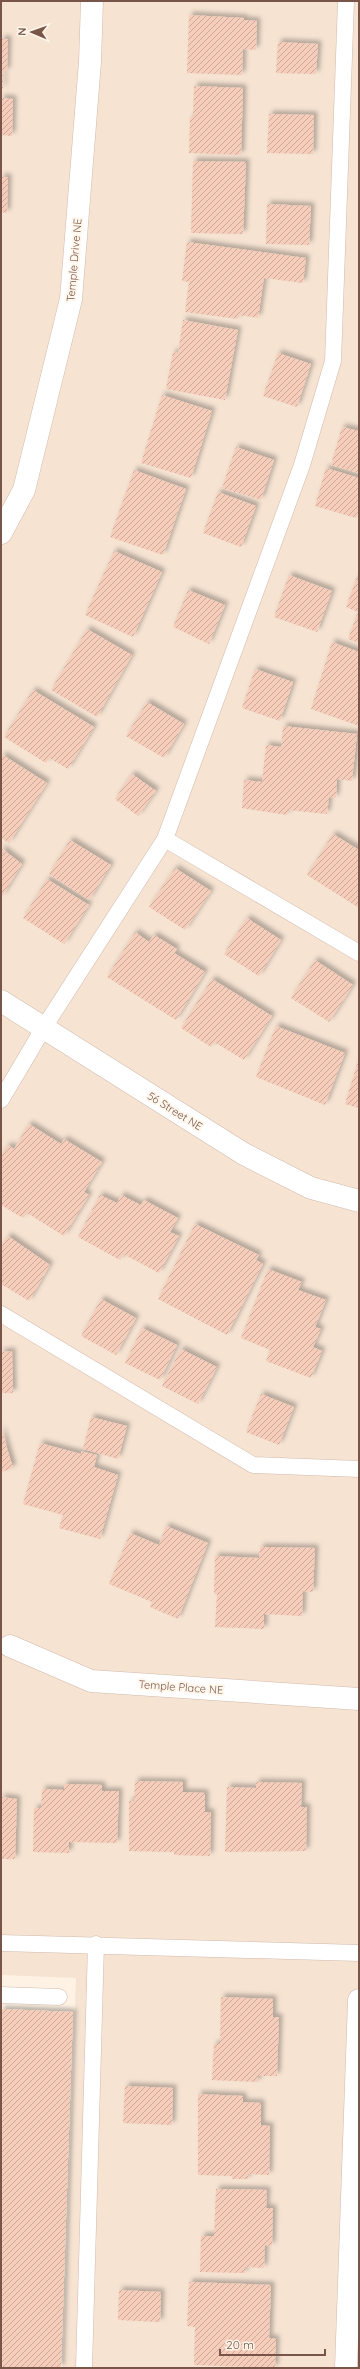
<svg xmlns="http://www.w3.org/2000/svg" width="360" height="2369" font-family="Quicksand,sans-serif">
<defs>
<pattern id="building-hatch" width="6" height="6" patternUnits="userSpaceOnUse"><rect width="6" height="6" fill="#f5cdba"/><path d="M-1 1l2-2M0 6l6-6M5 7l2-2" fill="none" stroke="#cba999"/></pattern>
<filter id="shadow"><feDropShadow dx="3.5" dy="-3.5" stdDeviation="2" flood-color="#0004"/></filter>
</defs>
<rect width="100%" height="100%" fill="#fef2e4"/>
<!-- residential -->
<path fill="#f6e3d2" d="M1 1H359V2368H63L76 1978 1 1975Z"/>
<!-- building -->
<path fill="url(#building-hatch)" filter="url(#shadow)" d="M189 15 244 18V20L257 21 256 50 243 49 242 75 187 73Z
M1 39H8L7 71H3V89H1Z
M278 42 318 44 316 74 276 73Z
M194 86 243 88 241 155 189 153 190 117 193 118Z
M1 98 13 99 12 136 1 135Z
M269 114 314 115 313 154 267 153Z
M193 161 246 162 243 234 191 233Z
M1 177H8L7 213 1 212Z
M267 204 311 206 309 245 266 244Z
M187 242 306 258 303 283 264 278 258 318 238 315V319L185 312 189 282 182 281Z
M183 320 238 330 225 400 166 389 173 352 178 353Z
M278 353 311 364 297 407 263 396Z
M162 395 212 411 191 478 141 463Z
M342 427 359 431V473L331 465Z
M236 447 274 460 261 500 222 488Z
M326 468 359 478V509L356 518 315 506Z
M134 470 186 489 163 555 110 537Z
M218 492 256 506 241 547 203 533Z
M114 551 162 572 133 637 85 615Z
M289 575 332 591 317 632 274 617Z
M357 577 359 578V643L348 639 358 612 346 607Z
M188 590 225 605 209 644 173 627Z
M87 629 132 655 97 717 51 690Z
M332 642 359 652V726L311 709Z
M255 669 293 682 280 721 242 708Z
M33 690 94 727 68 769 49 758 46 763 4 737Z
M147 702 184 724 164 758 126 736Z
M283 726 357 734 352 781 337 779 336 798 329 797 327 814 288 810 287 815 242 808 244 780 262 782 266 745 281 747Z
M3 755 47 783 9 843 1 838V758Z
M132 774 156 791 138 816 115 799Z
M333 834 359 850V908L307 875Z
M70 840 111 865 89 900 49 874Z
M1 848 22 864 1 898Z
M175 868 211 891 185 930 149 907Z
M47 879 89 905 64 944 23 918Z
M247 918 281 940 259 976 224 954Z
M135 932 149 942 154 935 177 949 174 953 205 972 176 1020 107 977Z
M315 960 353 985 329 1022 291 998Z
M212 979 272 1016 244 1060 214 1042 211 1047 181 1028Z
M276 1026 345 1053 325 1105 256 1077Z
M359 1058V1108L345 1104Z
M29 1124 61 1144 64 1139 102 1162 84 1192 89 1195 64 1236 27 1213 23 1218 1 1205V1156L8 1145 14 1149Z
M100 1195 117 1203 121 1195 141 1205 144 1200 178 1218 170 1232 179 1236 159 1273 123 1254 120 1260 78 1237Z
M195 1224 259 1255 256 1260 263 1264 227 1335 158 1299Z
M8 1236 50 1265 29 1301 1 1284V1247Z
M268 1269 302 1282 298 1290 326 1300 315 1327 321 1329 313 1347 322 1351 311 1378 266 1361 270 1350 241 1338Z
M101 1299 136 1318 116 1355 81 1336Z
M142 1328 177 1345 160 1380 125 1363Z
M181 1349 217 1367 198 1404 162 1386Z
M12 1351 13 1393H1V1352Z
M261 1394 294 1407 279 1445 246 1432Z
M91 1417 127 1426 118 1459 83 1449Z
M1 1428 13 1468 1 1472Z
M40 1443 81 1454V1451L97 1455 94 1467 118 1475 100 1539 59 1528 63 1515 23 1504Z
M166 1526 208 1543 178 1619 150 1607 152 1602 109 1584 130 1533 159 1545Z
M260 1547 315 1548 313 1592 303 1591 302 1616 264 1614V1629L215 1627 217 1594H214L215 1556 259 1558Z
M135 1781 183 1782V1792L205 1793V1812H211L210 1856 174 1855V1852L129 1851V1801H134Z
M256 1782 302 1783 301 1807H307L306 1851 225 1852 227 1787 256 1788Z
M64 1784 102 1785V1791H119L117 1843 69 1842V1853L33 1852 34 1808H41L42 1789 64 1790Z
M1 1797 17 1799 15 1859H1Z
M221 1997 273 1999V2017H279L277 2076H258V2082L212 2080 214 2044H220Z
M1 2009 73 2012 61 2368H1Z
M125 2086 173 2088 172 2125 123 2123Z
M198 2094 243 2096V2102L261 2103V2125L270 2126 269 2175 248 2174V2179H232V2176L198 2175Z
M216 2189 267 2190 266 2208H273L272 2246 265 2245 264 2268 245 2267V2273L200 2272 201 2236H214Z
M189 2282 271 2285 269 2338 276 2339 275 2368 194 2365 195 2327 187 2326Z
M119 2290 161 2292 160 2322 118 2320Z"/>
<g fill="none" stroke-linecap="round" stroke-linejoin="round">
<!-- service casing -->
<g stroke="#d2baac" stroke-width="17">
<path id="service" d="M165 839 359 953
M1 1100 43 1029 165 839 302 465 333 361 346 1
M1 1314 253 1465 359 1469
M1 1943 359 1953
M1 1995 59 1997
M84 2368 96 1944"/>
</g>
<!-- minor casing -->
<g stroke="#d2baac" stroke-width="23">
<path id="minor" d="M10 1646 91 1681 359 1699
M346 2368 359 2000"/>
</g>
<!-- tertiary casing -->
<g stroke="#d2baac" stroke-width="23">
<path id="tertiary" d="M1 533 24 490 71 299 90 62 92 1
M1 1001 244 1154 311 1188 359 1201"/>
</g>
<!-- service -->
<use href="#service" stroke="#fff" stroke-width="16"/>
<!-- minor -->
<use href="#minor" stroke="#fff" stroke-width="22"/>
<!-- tertiary -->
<use href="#tertiary" stroke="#fff" stroke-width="22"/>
</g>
<g text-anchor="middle" stroke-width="4" stroke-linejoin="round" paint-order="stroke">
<!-- street labels -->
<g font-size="11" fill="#785548" stroke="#fff6ec">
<text transform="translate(74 260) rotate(-85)" y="4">Temple Drive NE</text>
<text transform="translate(175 1111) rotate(32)" y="4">56 Street NE</text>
<text transform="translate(181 1687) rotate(4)" y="4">Temple Place NE</text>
</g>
</g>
<!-- border -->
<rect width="360" height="2369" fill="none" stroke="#785548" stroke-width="4"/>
<!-- north arrow -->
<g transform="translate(32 32) rotate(272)" stroke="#fff6ec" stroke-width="3" paint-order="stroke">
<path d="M0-3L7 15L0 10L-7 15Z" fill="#785548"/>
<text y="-6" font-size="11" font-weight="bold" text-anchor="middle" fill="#785548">N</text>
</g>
<!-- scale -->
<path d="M220 2349v6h105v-6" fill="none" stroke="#785548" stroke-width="2"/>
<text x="226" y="2349" font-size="12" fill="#785548" stroke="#fff6ec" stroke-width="3" paint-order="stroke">20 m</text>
</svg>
